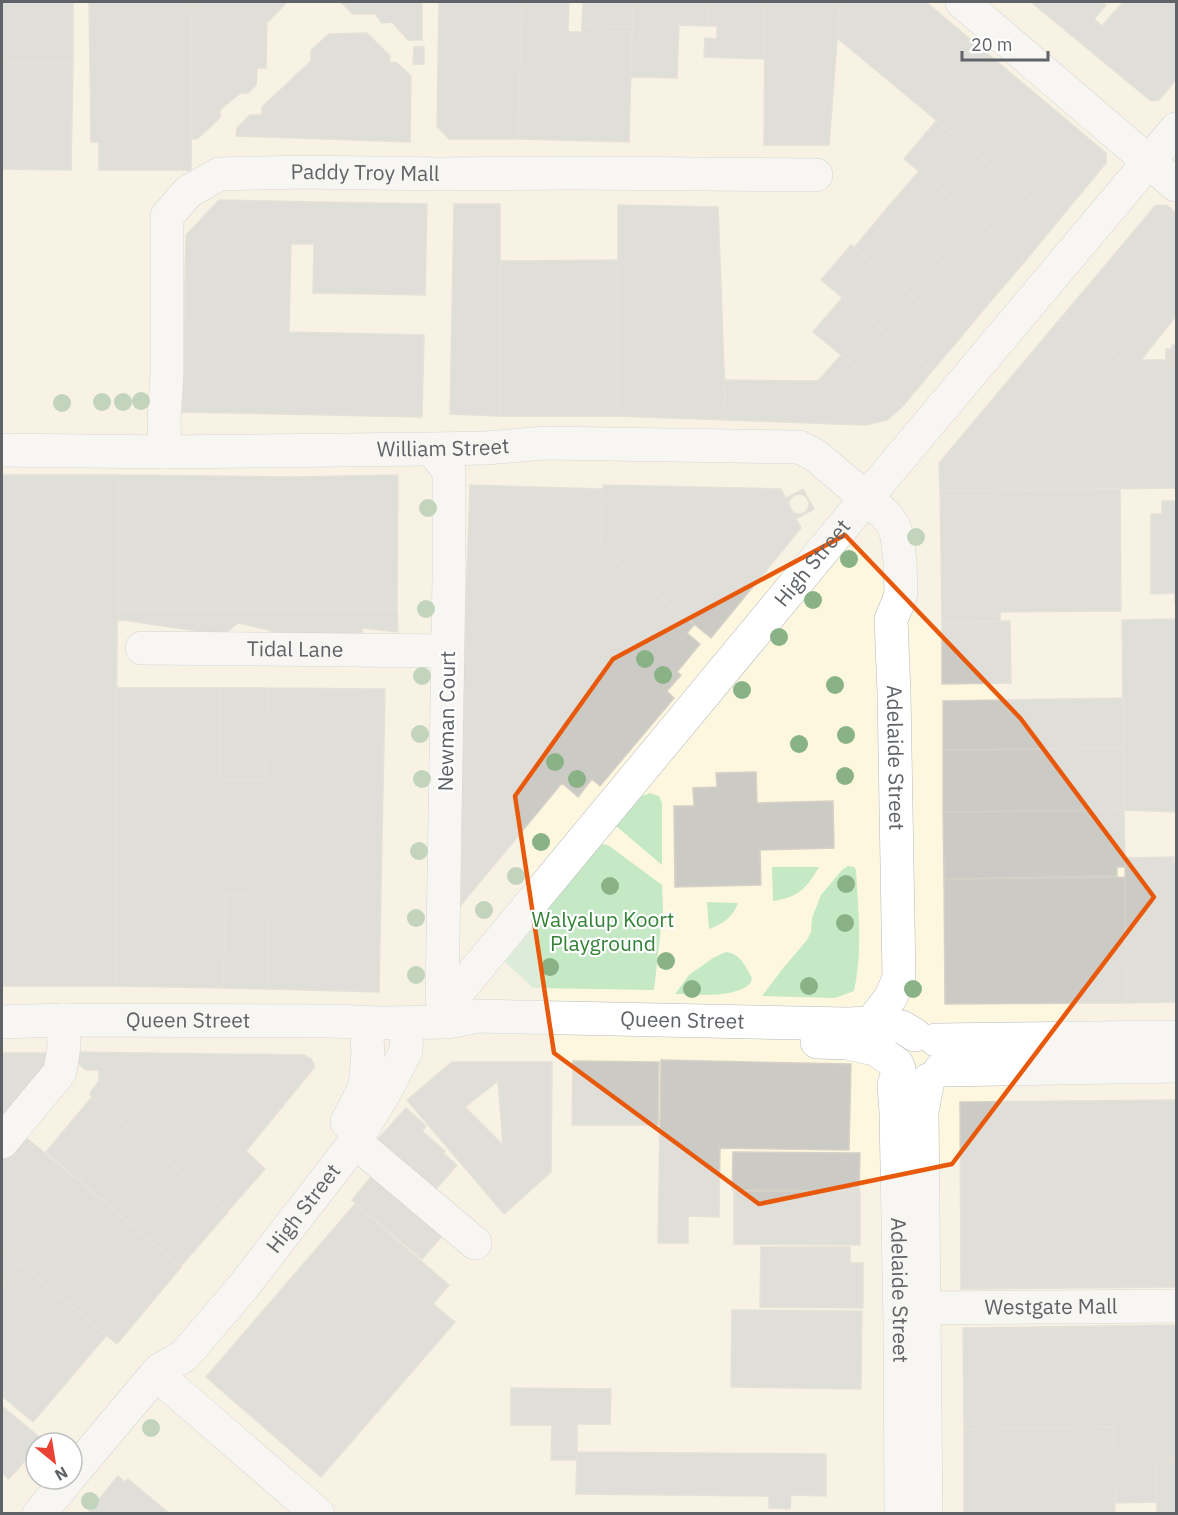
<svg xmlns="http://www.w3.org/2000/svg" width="1178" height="1515" font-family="'IBM Plex Sans',sans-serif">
<rect width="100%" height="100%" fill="#f1efe8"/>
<!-- commercial -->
<path fill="#fef7e0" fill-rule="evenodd" d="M2 2H1176V1513L2 1514ZM36 1443H72V1479H36Z"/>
<!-- green -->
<path fill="#c5e8c5" d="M650 793 659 796 662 803V865L616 826 642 796Z
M601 844 608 845 662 885 663 910 654 990 533 988 505 962Z
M848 866 854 867 856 870C858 910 863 951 854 991L835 998 762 996 784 967 807 940 811 932 812 918 821 895 842 870Z
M772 867H819C806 889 799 897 773 901Z
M707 902 738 903C733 917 723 924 709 929Z
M726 952C741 954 745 966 752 978L750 984C732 999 697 994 675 994L689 975 713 958Z"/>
<!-- building -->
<path fill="#cccac5" stroke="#d6d1c6" stroke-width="1.5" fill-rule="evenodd" d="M2 2H73V63H2Z
M89 2H192L191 170H99V142H91Z
M192 2H287L267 23 266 68H257L256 85 248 93H240L220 110V118L197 139H191Z
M340 2H422V40H408L392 22 382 23 375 14H353Z
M439 2H522L518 139H449L437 126Z
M522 2H569L568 32H582V26L632 27 629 142 518 139Z
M583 2H633L632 27 582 26Z
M633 2H707V26L679 25 677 78 631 77Z
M707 2H765V59L704 57 705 38 717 39V26H707Z
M765 2H840L829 145H764Z
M840 2H926L1106 153V163L1058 221 837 38Z
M1031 2H1102L1106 5 1094 19 1102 26 1123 2H1176V80L1159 100 1151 101Z
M367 33 390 56 389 62 397 63 411 76 410 142 236 136 237 128 250 115H262V107L311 61V50L329 34Z
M414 47H424V64H413Z
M2 63H73L71 170 2 169Z
M936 121 1058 221 1026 260 904 159Z
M919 171 1026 260 990 302 883 213Z
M219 200 427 204 425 295 313 293 314 244H291L289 332 424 335 422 417 182 412 186 235Z
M454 204H500V416L450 414Z
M618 205 718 207 726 420 618 416Z
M1167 205 1176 213V316L1141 360H1122L1060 319 1155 206Z
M883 213 990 302 961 337 854 248Z
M851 245 961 337 932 371 821 280Z
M618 260V416H500V261Z
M843 297 932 371 903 406 813 332Z
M1060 319 1122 360H1176V488L940 491 939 463Z
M1176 344V360H1166V349H1172V345Z
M841 355 903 406 887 420 865 425 726 420 724 380 818 381Z
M2 475H118L115 986H2Z
M118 475 293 477 398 475 397 609H118Z
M470 485 603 489 601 548 694 625 687 633 700 644 677 672 681 675 667 691 674 698 600 786 592 779 578 797 562 783 461 905 463 688Z
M603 485 781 489 801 528 711 638 601 548Z
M803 489 814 509 796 519 786 498Z
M1120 489 1121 611 1000 612V622H942L940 491Z
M789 504a10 10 0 1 1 20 0a10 10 0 1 1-20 0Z
M1162 501H1176V604H1175V593L1151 594V514H1162Z
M118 609H397L398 632 362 628 363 641 272 637 269 630 238 623 223 635 117 619Z
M1176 619V812L1124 810 1122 620Z
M1010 621 1011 683 942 684V622Z
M117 688H220L219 780H266L267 688 385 689 379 992 267 989 270 896 226 895 223 988 115 986Z
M220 688H267L266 780H219Z
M1123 698V748L943 750V701Z
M1123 748 1124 810 943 812V750Z
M756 772 757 803 833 801 834 848 760 850 761 885 675 887 674 806H694L693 788 717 787 716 773Z
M1124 810 1125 867H1117V876L944 879 943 812Z
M1174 857V863L1176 862V1002L1126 1003 1125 858Z
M1125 877 1126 1003 945 1004 944 879Z
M226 895 270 896 267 989 223 988Z
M71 1052 304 1055 311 1059 314 1064V1068L246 1151 265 1169 228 1211 92 1097 90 1093 99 1081V1070H86L71 1057Z
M2 1053H48V1076L2 1128Z
M661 1060 851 1064 849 1150 720 1148 719 1217 688 1216V1243H658Z
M573 1061 659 1062 658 1125H572Z
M452 1062H552L551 1172 504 1214 407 1100ZM498 1081 503 1145 465 1107Z
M92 1097 228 1212 181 1266 46 1152Z
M1176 1100V1287L961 1289 960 1102Z
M406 1108 426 1126 422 1131 445 1151 443 1153 457 1165 429 1197 371 1147Z
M22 1134 181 1267 117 1344 2 1247V1158Z
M733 1152 860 1153 859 1191 732 1190Z
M378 1168 449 1228 422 1259 352 1200Z
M734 1191 860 1192V1245L734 1244Z
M355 1204 449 1285 433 1304 455 1322 321 1477 206 1377Z
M761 1247H850V1263H863V1308L760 1307Z
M2 1248 20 1263 2 1286Z
M20 1263 106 1336 33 1422 2 1396V1286Z
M732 1310 862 1311 861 1389 731 1387Z
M1176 1325V1461L1157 1462V1502L1115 1503 1114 1427 964 1429 963 1328Z
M511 1388 611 1389 610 1424H577V1460H551L552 1425H511Z
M2 1406 43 1440 40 1443H36V1448L9 1479 2 1473Z
M1114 1427 1115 1514H964V1429Z
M577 1452 826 1454V1496L791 1495 790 1509 769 1508V1496L576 1494Z
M1176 1461V1514H1157V1462Z
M118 1476 125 1482 128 1479 170 1514H87Z"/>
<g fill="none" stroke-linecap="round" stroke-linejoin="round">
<!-- minor casing -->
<g stroke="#b5b8bc" stroke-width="34">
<g id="minor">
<path d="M962 2 1176 185"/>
<path d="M432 449 449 471V577L442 1000"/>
<path id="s1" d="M2 450 165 452 432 449 486 448 545 443 799 447 815 455 886 515 893 525 897 535 900 562 901 593 898 603 891 619 894 693 899 978 891 997 871 1023"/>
<path id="s2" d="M165 452 164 421 167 373V216L188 192 219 174 303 172 438 174 573 173 816 175"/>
<path id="s3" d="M142 648 447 651"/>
<path id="s4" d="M451 1000 873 490 1176 129"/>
<path id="s5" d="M2 1022 63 1020 330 1021 383 1023 447 1022 479 1016 847 1024 871 1023 902 1027 915 1035"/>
<path d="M936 1040 1176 1037"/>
<path d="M817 1042 847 1043 875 1049 897 1064"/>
<path id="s6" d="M899 1069 894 1085 896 1112 900 1325 901 1514"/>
<path d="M940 1070 1176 1066"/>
<path d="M347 1122 365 1087 368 1053 366 1023"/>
<path d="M2 1142 60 1072 64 1046 63 1020"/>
<path d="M355 1142 475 1243"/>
<path id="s7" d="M923 1308 1176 1306"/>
<path d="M156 1374 318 1514"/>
<path id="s8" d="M72 1474 156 1374 161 1369 184 1356 243 1287 355 1142 386 1090 406 1051 407 1023"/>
<path d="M39 1514 68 1479"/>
<path d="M926 1514 922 1111 928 1080"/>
</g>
</g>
<!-- minor -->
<use href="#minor" stroke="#fff" stroke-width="33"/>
</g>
<!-- trees -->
<g fill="#89b387">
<circle cx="141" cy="401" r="9"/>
<circle cx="102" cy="402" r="9"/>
<circle cx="123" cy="402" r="9"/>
<circle cx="62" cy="403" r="9"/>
<circle cx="428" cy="508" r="9"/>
<circle cx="916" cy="537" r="9"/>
<circle cx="849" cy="559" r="9"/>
<circle cx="813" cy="600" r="9"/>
<circle cx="426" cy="609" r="9"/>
<circle cx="779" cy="637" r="9"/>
<circle cx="645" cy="659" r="9"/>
<circle cx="663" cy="675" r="9"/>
<circle cx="422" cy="676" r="9"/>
<circle cx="835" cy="685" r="9"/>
<circle cx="742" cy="690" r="9"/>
<circle cx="420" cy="734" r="9"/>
<circle cx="846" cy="735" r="9"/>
<circle cx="799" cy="744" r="9"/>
<circle cx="555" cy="762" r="9"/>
<circle cx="845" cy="776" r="9"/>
<circle cx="422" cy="779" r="9"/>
<circle cx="577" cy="779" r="9"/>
<circle cx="541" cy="842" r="9"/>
<circle cx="419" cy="851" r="9"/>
<circle cx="516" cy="876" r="9"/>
<circle cx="846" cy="884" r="9"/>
<circle cx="610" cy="886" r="9"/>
<circle cx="484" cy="910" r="9"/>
<circle cx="416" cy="918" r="9"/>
<circle cx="845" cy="923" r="9"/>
<circle cx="666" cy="961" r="9"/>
<circle cx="550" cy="967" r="9"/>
<circle cx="416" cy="975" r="9"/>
<circle cx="809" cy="986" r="9"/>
<circle cx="692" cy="989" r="9"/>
<circle cx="913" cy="989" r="9"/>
<circle cx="151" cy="1428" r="9"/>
<circle cx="90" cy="1501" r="9"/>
</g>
<!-- marked area -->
<path d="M0 0H1178V1515H0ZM845 535 1021 719 1154 897 952 1164 759 1204 554 1053 515 796 613 659Z" fill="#f1efe8" fill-opacity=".55" fill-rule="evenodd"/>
<path fill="none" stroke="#e8590c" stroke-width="4.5" stroke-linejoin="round" d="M845 535 1021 719 1154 897 952 1164 759 1204 554 1053 515 796 613 659Z"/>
<g text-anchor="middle" stroke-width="4.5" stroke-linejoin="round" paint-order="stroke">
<!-- street labels -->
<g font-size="21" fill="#5f6368" stroke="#fff">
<text dy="7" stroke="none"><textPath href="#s2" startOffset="450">Paddy Troy Mall</textPath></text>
<text dy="7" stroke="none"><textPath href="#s1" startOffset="441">William Street</textPath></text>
<text dy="7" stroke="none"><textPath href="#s4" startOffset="567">High Street</textPath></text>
<text dy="7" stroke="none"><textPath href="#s3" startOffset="153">Tidal Lane</textPath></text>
<text transform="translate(447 721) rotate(-89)" y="7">Newman Court</text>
<text dy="7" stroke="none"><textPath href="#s1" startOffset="1156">Adelaide Street</textPath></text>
<text dy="7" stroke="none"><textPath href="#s5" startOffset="186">Queen Street</textPath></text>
<text dy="7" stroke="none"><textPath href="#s5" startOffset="681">Queen Street</textPath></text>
<text dy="7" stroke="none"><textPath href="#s8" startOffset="354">High Street</textPath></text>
<text dy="7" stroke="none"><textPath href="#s6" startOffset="222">Adelaide Street</textPath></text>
<text dy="7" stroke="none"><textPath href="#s7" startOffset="128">Westgate Mall</textPath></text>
</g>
<!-- park labels -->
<g font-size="21" fill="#348238" stroke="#fff">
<text x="603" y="927">Walyalup Koort<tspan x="603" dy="24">Playground</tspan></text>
</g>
</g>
<!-- border -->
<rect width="1178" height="1515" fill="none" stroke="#5f6368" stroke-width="6"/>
<!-- north arrow -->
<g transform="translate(54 1461) rotate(150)"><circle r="28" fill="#ffffff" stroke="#bfc1c3" stroke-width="1.5"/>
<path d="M0-4.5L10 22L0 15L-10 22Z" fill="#ea4335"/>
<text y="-9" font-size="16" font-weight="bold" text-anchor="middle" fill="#5f6368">N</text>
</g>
<!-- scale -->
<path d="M962 51v9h86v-9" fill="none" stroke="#5f6368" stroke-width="3"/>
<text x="971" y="51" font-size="18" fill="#5f6368" stroke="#ffffff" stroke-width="4.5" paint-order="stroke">20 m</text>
</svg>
